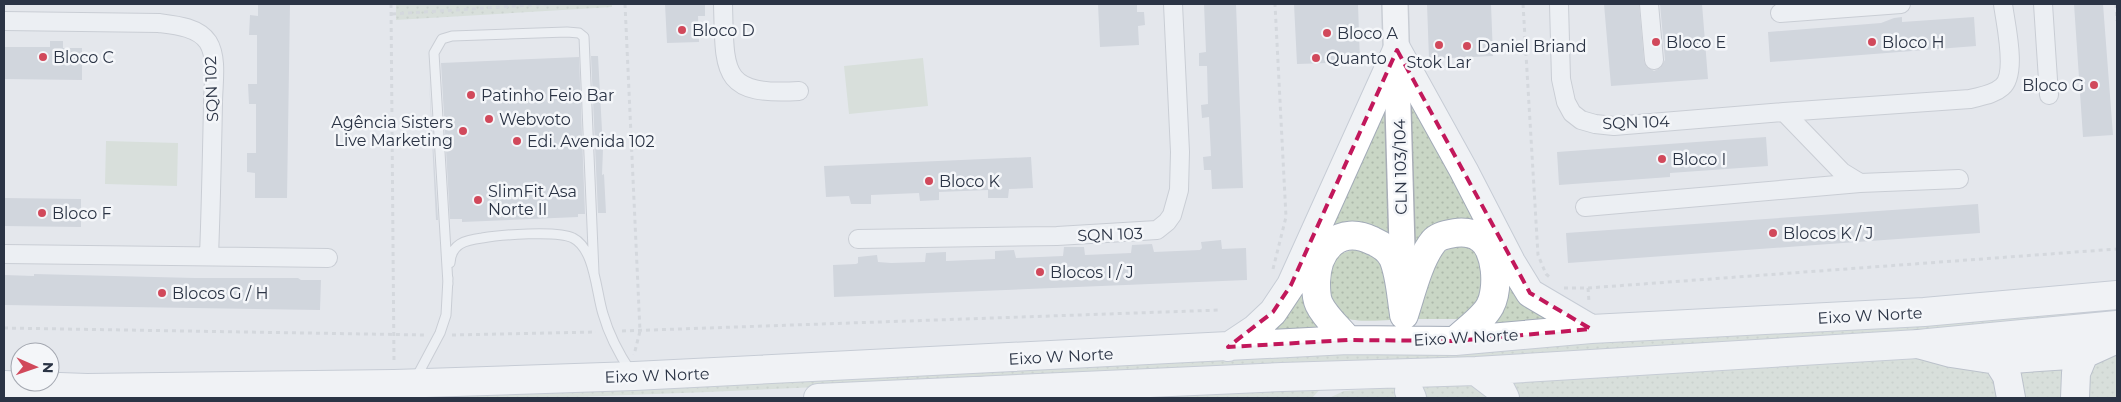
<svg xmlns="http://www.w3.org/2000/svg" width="2121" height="402" font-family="Montserrat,sans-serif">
<defs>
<pattern id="grass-dots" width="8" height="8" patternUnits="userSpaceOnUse" patternTransform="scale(1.25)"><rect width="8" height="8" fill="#c9d6c5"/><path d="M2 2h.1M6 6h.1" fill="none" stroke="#adb8ab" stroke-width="1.8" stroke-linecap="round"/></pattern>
</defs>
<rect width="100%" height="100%" fill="#e4e7ec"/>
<!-- grass -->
<path fill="url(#grass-dots)" d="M396 4H612V7L396 20Z
M1389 94 1396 257 1380 240 1318 254 1339 333 1256 338Z
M1407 99 1497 248 1568 323 1473 327 1481 323 1489 245 1412 248Z
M1463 244 1486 257 1481 301 1462 319H1417L1425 276 1442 252Z
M1355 249 1382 254 1392 295 1390 320C1370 321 1334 325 1325 301 1323 293 1326 273 1327 264L1340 254Z
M2117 302V314L1860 336 1618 351 708 392 551 398H4Z
M2117 350V398H2088L2089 365Z
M1905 352 1988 367 2003 398H1515L1502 383Z
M2066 361 2068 398H2021L2019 364Z
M1325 384 1312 398H1123L1145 391Z
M1467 384 1479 386 1499 398H1424L1421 386Z
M1401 387 1398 398H1329L1344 391Z"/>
<!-- garden -->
<path fill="#c9d6c5" d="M923 58 928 106 849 114 844 66Z
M106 141 178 143 177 186 105 184Z"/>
<!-- building -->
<path fill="#bbc0ca" d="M258 4H290L287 198H255V173L247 172V153H256V104H249L248 84H257V35H249L250 15 258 16Z
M665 4H705V16H698L699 42 667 43Z
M1098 4H1137V12H1144L1145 25 1138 26 1139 45 1100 47Z
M1204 4H1236L1243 188 1212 189 1211 170H1204L1203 157 1211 156 1209 117 1202 118 1201 105 1208 104 1207 66H1199V53L1206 52Z
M1294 4H1358L1360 62 1297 64Z
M1427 4H1491L1493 56 1429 59Z
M1604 4H1639L1644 61 1646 66 1654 71 1660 68 1665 60 1660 4H1702L1708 79 1611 86Z
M2074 4H2103L2113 135 2083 137Z
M1902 17V22L1974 17 1976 46 1770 62 1768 32 1881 23 1894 18Z
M50 41H63V48H82V80L4 79V47H50Z
M591 56H598L603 149 602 175 604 174 606 213H598Z
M579 57 585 214H578V217L462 222V219H450L441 63Z
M429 79 438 220H436Z
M1766 137 1768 166 1670 173V177L1559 185 1557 152Z
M1031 157 1033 188 1009 189 1008 198H988V190L939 192V200L920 201 919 193 871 195V204H851L849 196 826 197 824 166Z
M4 198 81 199V227L4 226Z
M1978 204 1980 233 1568 263 1566 233Z
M1221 240 1222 249 1246 248 1247 280 834 297 833 265 856 264 858 263V257L877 255 878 262 891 263 925 262 926 253 946 252V261L995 259V251L1014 250 1016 258 1063 256 1064 247H1084L1085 255 1131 253 1132 245 1152 244 1154 252 1200 250 1202 248 1201 242Z
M34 274 195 278H298L301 280H321L320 310 4 305V275L34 276Z"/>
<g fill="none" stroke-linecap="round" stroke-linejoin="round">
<!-- lane casing -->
<g stroke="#a9aeb7" stroke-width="11">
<path id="lane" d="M450 263C451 244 465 240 482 238 499 235 558 230 573 238 595 249 596 292 603 314 609 335 619 354 631 372
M448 284 434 53 442 39 452 36 567 32 579 33 584 37 594 273
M416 378 440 333 446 315 448 278"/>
</g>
<!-- street casing -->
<g stroke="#a9aeb7" stroke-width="20">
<path id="street" d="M723 4C725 72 720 96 799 91
M1559 4 1561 79 1566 102 1572 113 1581 120 1595 124 1614 126 1784 112 1970 99C1981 96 1993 95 2002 87 2018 74 2005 22 2003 4
M1649 4 1654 60
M2043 4 2049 95
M1780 13 1901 4
M4 21 159 23C175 25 198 27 208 42 218 58 213 85 213 103 212 154 211 205 209 256
M1784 112 1842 172 1860 183
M1585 207 1860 183 1959 179
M858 239 1057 236 1157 230 1167 222 1172 215 1179 190 1180 152 1173 4
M4 254 328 258"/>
</g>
<!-- secondary casing -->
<g stroke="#a9aeb7" stroke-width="28">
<path id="secondary" d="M1395 4 1403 281"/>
</g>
<!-- primary casing -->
<g stroke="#a3abb8" stroke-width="30">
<path id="primary" d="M1397 50 1464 171 1511 262 1530 293 1591 329
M1404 315C1411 294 1419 259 1434 241 1438 236 1448 234 1455 233 1463 232 1473 233 1480 238 1497 249 1499 289 1490 306 1483 319 1466 330 1455 341
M1348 340C1339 329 1325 317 1319 304 1316 298 1316 289 1316 282 1317 249 1339 224 1373 241 1380 244 1389 250 1393 258 1400 274 1401 296 1404 314
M1228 347 1255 329 1273 312 1291 285 1397 50
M1476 371 1501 390 1505 398
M4 385 87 388 394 384 634 376 1348 340 1455 341 1591 329 1924 312 2117 295
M1409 391 1412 398
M818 398 1282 377 1476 371 1918 344 2117 325"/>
</g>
<!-- highway casing -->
<g stroke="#8b94a3" stroke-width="30">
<path id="highway" d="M1918 344 1951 353 1997 360 2084 354 2117 339
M1997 360 2007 376 2011 398
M971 398 980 391
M2075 398 2076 373 2084 354"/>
</g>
<!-- path -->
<path stroke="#c2c5cb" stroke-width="3" stroke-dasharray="4 4" stroke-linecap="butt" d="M391 4 394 363
M625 4 640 331 634 355
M1523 4 1538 255 1546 274 1552 279
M2116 4 2117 21
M392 14 548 4
M1273 269 1286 217 1275 4
M1564 288H1588L2117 249
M1588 288 1589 302
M4 328 426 335
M622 331 1221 310
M452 335 596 332"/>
<!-- lane -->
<use href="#lane" stroke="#f7f8fa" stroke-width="9"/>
<!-- street -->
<use href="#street" stroke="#f7f8fa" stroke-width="18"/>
<!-- secondary -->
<use href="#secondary" stroke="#fff" stroke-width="25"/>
<!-- primary -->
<use href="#primary" stroke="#fff" stroke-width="28"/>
<!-- highway -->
<use href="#highway" stroke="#fff" stroke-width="28"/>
</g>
<!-- marked area -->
<path d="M0 0H2121V402H0ZM1397 50 1530 293 1591 329 1455 341 1348 340 1228 347 1273 312 1291 285Z" fill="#e4e7ec" fill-opacity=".55" fill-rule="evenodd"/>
<path fill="none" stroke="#c2185b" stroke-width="4" stroke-dasharray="10 6" stroke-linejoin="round" d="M1397 50 1530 293 1591 329 1455 341 1348 340 1228 347 1273 312 1291 285Z"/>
<!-- markers -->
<g fill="#d1495b" stroke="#f4f6f9" stroke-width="2">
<circle cx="682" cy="30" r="5"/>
<circle cx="1327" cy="33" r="5"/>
<circle cx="1656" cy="42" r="5"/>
<circle cx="1872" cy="42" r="5"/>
<circle cx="1439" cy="45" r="5"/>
<circle cx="1467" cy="46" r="5"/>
<circle cx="43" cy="57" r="5"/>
<circle cx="1316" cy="58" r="5"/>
<circle cx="2094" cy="85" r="5"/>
<circle cx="471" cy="95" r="5"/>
<circle cx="489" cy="119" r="5"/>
<circle cx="463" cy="131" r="5"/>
<circle cx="517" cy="141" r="5"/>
<circle cx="1662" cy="159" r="5"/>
<circle cx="929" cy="181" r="5"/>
<circle cx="478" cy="200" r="5"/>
<circle cx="42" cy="213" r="5"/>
<circle cx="1773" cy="233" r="5"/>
<circle cx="1040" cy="272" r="5"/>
<circle cx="162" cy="293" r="5"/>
</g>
<g text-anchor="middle" stroke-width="5" stroke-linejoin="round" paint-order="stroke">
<!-- poi labels -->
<g font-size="16" fill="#2b3445" stroke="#f4f6f9" text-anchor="start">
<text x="692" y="36">Bloco D</text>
<text x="1337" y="39">Bloco A</text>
<text x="1666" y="48">Bloco E</text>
<text x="1882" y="48">Bloco H</text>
<text x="1477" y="52">Daniel Briand</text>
<text x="53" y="63">Bloco C</text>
<text x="1326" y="64">Quanto</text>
<text x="1439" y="68" text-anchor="middle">Stok Lar</text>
<text x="2084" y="91" text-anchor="end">Bloco G</text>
<text x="481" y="101">Patinho Feio Bar</text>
<text x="499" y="125">Webvoto</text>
<text x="453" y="128" text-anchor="end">Agência Sisters<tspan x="453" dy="18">Live Marketing</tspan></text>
<text x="527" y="147">Edi. Avenida 102</text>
<text x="1672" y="165">Bloco I</text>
<text x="939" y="187">Bloco K</text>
<text x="488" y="197">SlimFit Asa<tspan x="488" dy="18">Norte II</tspan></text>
<text x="52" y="219">Bloco F</text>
<text x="1783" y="239">Blocos K / J</text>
<text x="1050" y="278">Blocos I / J</text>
<text x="172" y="299">Blocos G / H</text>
</g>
<!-- street labels -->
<g font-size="16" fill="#2b3445" stroke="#f4f6f9">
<text transform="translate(211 89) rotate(-92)" y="6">SQN 102</text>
<text transform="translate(1636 122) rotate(-2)" y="6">SQN 104</text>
<text transform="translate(1400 167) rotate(-91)" y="6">CLN 103/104</text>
<text transform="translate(1110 234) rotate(-2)" y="6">SQN 103</text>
<text transform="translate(1870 315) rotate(-3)" y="6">Eixo W Norte</text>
<text transform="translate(1466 337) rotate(-3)" y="6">Eixo W Norte</text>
<text transform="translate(1061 356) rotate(-3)" y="6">Eixo W Norte</text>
<text transform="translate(657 375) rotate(-2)" y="6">Eixo W Norte</text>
</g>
</g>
<!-- border -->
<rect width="2121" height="402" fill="none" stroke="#2b3445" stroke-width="10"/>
<!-- north arrow -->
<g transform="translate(35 367) rotate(92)"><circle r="24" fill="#f4f6f9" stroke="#a4a8b1"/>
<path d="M0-4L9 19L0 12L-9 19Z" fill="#d1495b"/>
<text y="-8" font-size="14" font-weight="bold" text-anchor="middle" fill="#2b3445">N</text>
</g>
</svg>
